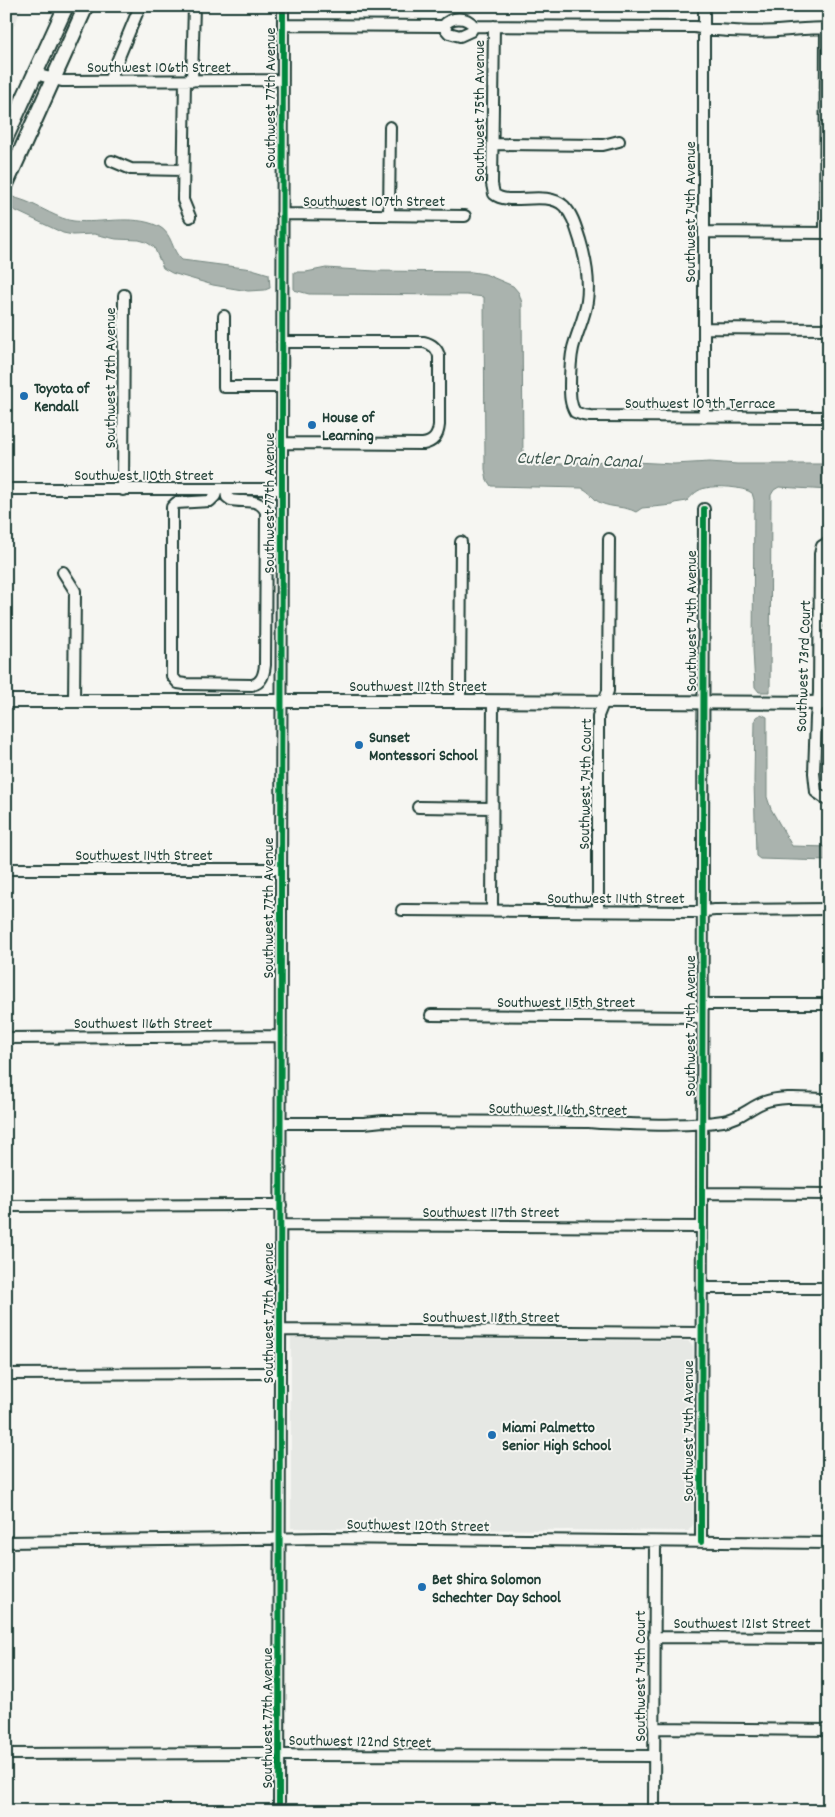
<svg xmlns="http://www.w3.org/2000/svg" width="835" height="1817" font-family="Dekko,sans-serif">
<rect width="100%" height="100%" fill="#f6f6f2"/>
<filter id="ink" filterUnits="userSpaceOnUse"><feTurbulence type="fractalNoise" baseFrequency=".02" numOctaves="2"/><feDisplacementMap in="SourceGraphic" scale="10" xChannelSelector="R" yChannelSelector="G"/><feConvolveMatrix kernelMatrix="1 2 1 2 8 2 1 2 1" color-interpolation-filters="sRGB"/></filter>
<g filter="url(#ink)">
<!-- built -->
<path fill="#e6e8e4" d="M6 6H23L6 43Z
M291 1338 688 1341 693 1346V1524L691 1528 688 1531 291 1528Z"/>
<!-- water -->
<path fill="#aab3ae" stroke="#72847d" d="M10 196C15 198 20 199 25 201 39 206 60 220 74 221 101 224 132 214 158 226 173 233 171 251 182 260L252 269 269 274 270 288 265 290 248 291 213 285 172 273 163 268 154 247 146 242 139 240 116 239 94 234 73 235 63 233 14 210 7 204Z
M326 268 375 271 472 272 485 274 513 286 519 293 522 303 523 464H568L583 462 615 461 674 464 710 462 737 464H829V490L779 487 774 490 771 495 770 692H759L755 687 753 650 754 500 752 493C744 487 716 485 706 488 698 489 692 495 687 501L674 503 673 505 642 508 636 512C625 506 612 508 601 503 593 500 591 492 582 488L491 486 487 480 485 469 484 297 467 295 309 294 294 290V272H306Z
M761 714 767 717V797L771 809 792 846 829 847V861L760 859 756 856 754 781 755 720 756 717Z"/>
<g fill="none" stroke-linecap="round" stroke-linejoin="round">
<!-- minor casing -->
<g stroke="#1f3d34" stroke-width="14">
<path id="minor" d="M283 25 443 26C452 16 466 16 474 26L695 27C722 32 762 33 790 30 803 29 815 28 829 28
M443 26 449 33 460 36 471 31 474 26
M494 26 492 184 494 194C509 207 546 189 564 206 573 215 576 228 580 240 586 260 590 280 587 301 585 317 577 332 573 348 570 361 570 374 570 386 570 395 570 404 575 412L583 415 590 416 829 417
M35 74 62 81 283 80
M109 81 140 6
M185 81 183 200 190 217
M192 81 194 6
M493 144 603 145 619 141
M112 161 131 169 183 170
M282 214 465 216
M389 215 390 127
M704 232 829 233
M825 233 826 28
M224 316V387H282
M704 328 829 329
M704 417V6
M282 443 423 444C434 442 438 436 439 425V356C437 348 432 344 424 342H282
M6 489H282
M123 490 124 295
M217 490 215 496 210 501 176 503 172 507V676L178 683 185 684 252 685C262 683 264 674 265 665L266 512C260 497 243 503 231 500L227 497 226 490
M829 542 822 546 820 554 819 693 816 717 814 773 816 792 829 801
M63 572 75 591 74 701
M460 701 461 542
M418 807 492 808
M6 869H281
M402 910 693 912 715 910 829 909
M492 911 493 701
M598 911V716L608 691 609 539
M702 1004H829
M431 1015 702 1017
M6 1038 281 1036
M281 1123H364L383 1121 589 1122 600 1123C641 1124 683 1127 723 1121 739 1119 749 1108 764 1102 784 1095 808 1099 829 1099
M702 1193 829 1194
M6 1206 281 1205
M281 1225 701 1227
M701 1288H829
M280 1330 701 1333
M6 1374 280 1373
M6 1542 324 1538 829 1543
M701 1542 704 509
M654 1637 829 1638
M654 1728 829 1730
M6 1754 267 1753 291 1755 654 1756
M279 1811 283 6
M654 1811 655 1542"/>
</g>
<!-- major casing -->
<g stroke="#1f3d34" stroke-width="16">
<path id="major" d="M6 701H460L829 703"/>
</g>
<!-- highway casing -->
<g stroke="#1f3d34" stroke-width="18">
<path id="highway" d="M6 137 66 6
M6 184 86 6"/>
</g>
<!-- minor -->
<use href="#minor" stroke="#f6f6f2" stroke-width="10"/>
<!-- major -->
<use href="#major" stroke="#f6f6f2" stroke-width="12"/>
<!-- highway -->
<use href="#highway" stroke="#f6f6f2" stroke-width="14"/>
<!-- cycleway casing -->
<g stroke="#f6f6f2" stroke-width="9">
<path id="cycleway" d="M701 1542 704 509
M279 1811 283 6"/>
</g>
<!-- cycleway -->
<use href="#cycleway" stroke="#00873e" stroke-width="6"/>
</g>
</g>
<!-- markers -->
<g fill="#1f6fb2" stroke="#f6f6f2" stroke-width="2">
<circle cx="24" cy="396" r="5"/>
<circle cx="312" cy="425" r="5"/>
<circle cx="359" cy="745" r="5"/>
<circle cx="492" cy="1435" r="5"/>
<circle cx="422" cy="1587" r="5"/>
</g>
<g text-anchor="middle" stroke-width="4" stroke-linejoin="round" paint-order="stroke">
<!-- street labels -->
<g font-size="16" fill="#1f3d34" stroke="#f6f6f2">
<text x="159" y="72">Southwest 106th Street</text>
<text transform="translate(269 98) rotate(-90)" y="6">Southwest 77th Avenue</text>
<text transform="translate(478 111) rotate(-90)" y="6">Southwest 75th Avenue</text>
<text x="374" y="206">Southwest 107th Street</text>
<text transform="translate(689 212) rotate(-90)" y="6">Southwest 74th Avenue</text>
<text transform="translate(109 378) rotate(-90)" y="6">Southwest 78th Avenue</text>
<text x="700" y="408">Southwest 109th Terrace</text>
<text x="144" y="480">Southwest 110th Street</text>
<text transform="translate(268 503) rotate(-90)" y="6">Southwest 77th Avenue</text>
<text transform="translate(690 621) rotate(-90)" y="6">Southwest 74th Avenue</text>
<text transform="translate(802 666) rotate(-88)" y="6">Southwest 73rd Court</text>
<text x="418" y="691">Southwest 112th Street</text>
<text transform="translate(584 784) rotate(-89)" y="6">Southwest 74th Court</text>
<text x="144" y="860">Southwest 114th Street</text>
<text x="616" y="903">Southwest 114th Street</text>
<text transform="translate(267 908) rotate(-90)" y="6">Southwest 77th Avenue</text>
<text x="566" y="1007">Southwest 115th Street</text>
<text x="143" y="1028">Southwest 116th Street</text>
<text transform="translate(689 1026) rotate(-90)" y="6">Southwest 74th Avenue</text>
<text transform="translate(558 1108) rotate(1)" y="6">Southwest 116th Street</text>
<text x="491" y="1217">Southwest 117th Street</text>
<text transform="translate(267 1313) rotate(-90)" y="6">Southwest 77th Avenue</text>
<text x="491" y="1322">Southwest 118th Street</text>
<text transform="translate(687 1431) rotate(-90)" y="6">Southwest 74th Avenue</text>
<text transform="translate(418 1524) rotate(1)" y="6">Southwest 120th Street</text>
<text x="742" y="1628">Southwest 121st Street</text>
<text transform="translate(639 1676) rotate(-90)" y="6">Southwest 74th Court</text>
<text transform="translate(266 1718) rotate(-90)" y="6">Southwest 77th Avenue</text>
<text transform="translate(360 1740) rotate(1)" y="6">Southwest 122nd Street</text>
</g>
<!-- poi labels -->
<g font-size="16" font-weight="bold" fill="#1f3d34" stroke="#f6f6f2" text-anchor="start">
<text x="34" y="393">Toyota of<tspan x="34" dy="18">Kendall</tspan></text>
<text x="322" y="422">House of<tspan x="322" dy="18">Learning</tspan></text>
<text x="369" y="742">Sunset<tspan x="369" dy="18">Montessori School</tspan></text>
<text x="502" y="1432">Miami Palmetto<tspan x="502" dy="18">Senior High School</tspan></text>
<text x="432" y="1584">Bet Shira Solomon<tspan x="432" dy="18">Schechter Day School</tspan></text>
</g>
<!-- water labels -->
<g font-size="18" font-style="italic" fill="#425a52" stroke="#f6f6f2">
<text transform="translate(579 459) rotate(2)" y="6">Cutler Drain Canal</text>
</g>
</g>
<!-- margin -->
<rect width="835" height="1817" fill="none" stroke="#f6f6f2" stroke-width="25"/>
<rect x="12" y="12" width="810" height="1792" fill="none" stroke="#1f3d34" stroke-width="2" filter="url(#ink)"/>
</svg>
